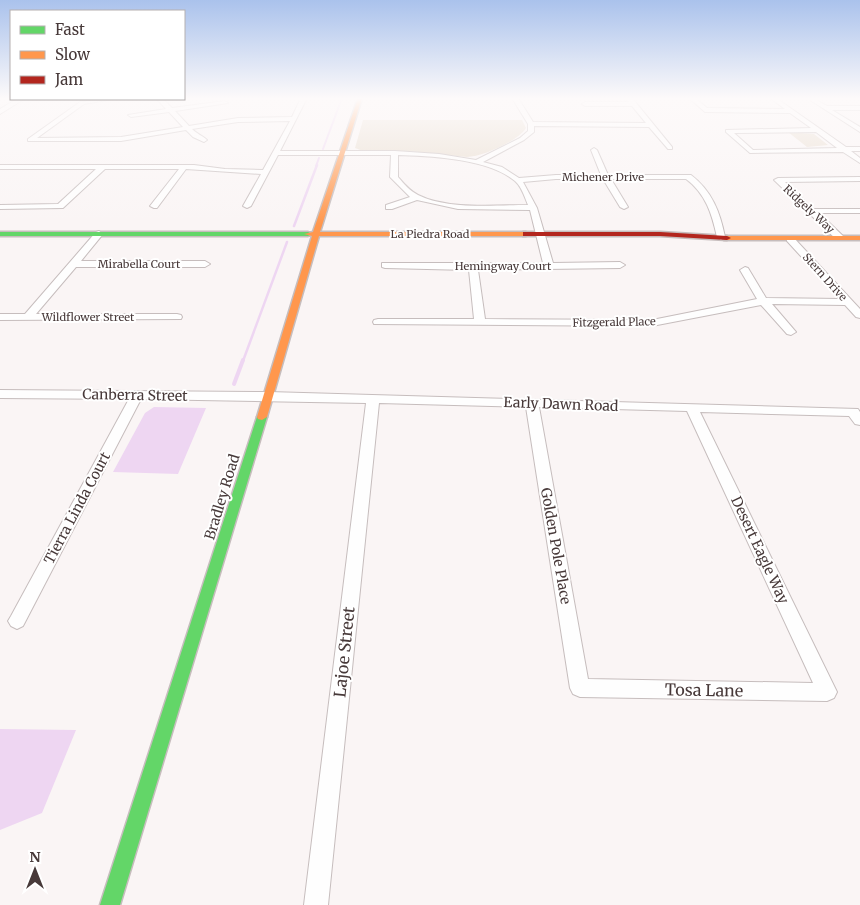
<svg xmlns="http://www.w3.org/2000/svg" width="860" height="905" font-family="Merriweather,serif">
<rect width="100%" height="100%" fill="#faf5f5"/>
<!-- green -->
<path fill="#e7dbcc" d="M363 120H522L526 128C518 141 482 157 467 157L409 151H363L355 148Z
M788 132 814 134 828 145 807 147Z"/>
<!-- water -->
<path fill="#eed6f2" d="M154 407 206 408 178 474 113 472 145 413Z
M0 729 76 730 42 813 0 830Z"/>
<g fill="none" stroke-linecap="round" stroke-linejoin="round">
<!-- stream-far2 -->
<path stroke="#eed6f2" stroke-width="2" d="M323 149 342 98
M316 166 319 158"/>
<!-- stream-far1 -->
<path stroke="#eed6f2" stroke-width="2.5" d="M294 226 317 165
M243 361 287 242"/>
<!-- stream -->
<path stroke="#eed6f2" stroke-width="4" d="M234 384 243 360"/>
<!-- street casing -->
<g stroke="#c6bdbd" stroke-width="2">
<path id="street" d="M301 98H307L280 151H395L439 154 476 160 520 138 528 131V124L512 98H518L533 122 646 123 632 106H585L582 104 585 102H629L626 98H632L672 147V149H668L649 127 534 126V132L524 140 483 162 502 167 519 178 556 175H601L591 150 594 148 597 150 608 175H691C712 191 720 212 725 237L721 240 717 237C712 214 706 194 686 179H611L628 207 624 209 620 207 603 179H556L523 182 537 208 553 263 620 262 625 265 620 268 478 270 485 319 652 320 757 299 740 270 745 267 748 268 766 298 840 299 787 241V237H793L860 309V318L856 317 845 305 772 304 796 332 791 335 787 334 761 305 652 326 374 324 373 322 374 320 378 319H474L469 270 385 268 382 267V263H543L530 210 458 209 417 200 392 209H386V205L410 197 390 177 391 155H278L251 206 247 208 243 206 261 174 186 169 157 208H154L150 206 179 169H105L63 208 0 209V205L58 204 96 169H0V165H194L225 169 263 170 290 121 238 122 192 129C197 134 203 136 207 140L204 142 193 137 186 130 121 141H28V139L80 102 113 99 84 104 37 138 121 137 183 127 169 112 131 117 128 115 166 109 157 99H163L172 108 225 101 228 103 175 111 189 126 238 118 292 117ZM398 155C432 156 489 159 515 181 522 187 525 198 528 205 496 205 447 210 418 195 410 191 404 184 398 177Z
M689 98H695L707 108 785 109 770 98H776L846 147H860V151H851L860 158V163L843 152 750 153 726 132V130L811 128 790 113 705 112ZM816 132 837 148 753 150 734 133Z
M807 98H813L827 106H860V110H832L860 127V132Z
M17 99H24L0 114V109Z
M860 177V181L785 182 813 209H860V213H819L843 236V240H837L774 180 778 178Z
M99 231 103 234 81 261H205L210 264 205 267H76L36 314H177L181 315 182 317 181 319 0 320V314H25L96 232Z
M0 390 269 392 858 409 860 412V425L855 424 849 416 700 412 837 692 834 698 827 701 580 697 573 694 570 688 526 407 379 403 328 905H304L366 403 141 399 23 626 17 629 11 626 8 621 11 616 129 399 0 398ZM539 407 687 411 813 683 588 679Z"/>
</g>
<!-- fast casing -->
<g stroke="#c6bdbd" stroke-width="3">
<path id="fast" d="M0 232H308L312 234 308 236H0Z
M262 414 267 417 120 905H100L257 417Z"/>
</g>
<!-- slow casing -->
<g stroke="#c6bdbd" stroke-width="3">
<path id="slow" d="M358 98H362L320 232H526L530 234 526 236H319L267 417 262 420 258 419 257 417 312 236 304 234 313 232Z
M724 236H860V240H724Z"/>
</g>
<!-- jam casing -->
<g stroke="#c6bdbd" stroke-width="3">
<path id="jam" d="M523 232H660L727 236 731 238 727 240 660 236H523Z"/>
</g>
<!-- street -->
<use href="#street" fill="#fefefe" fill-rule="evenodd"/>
<!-- fast -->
<use href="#fast" fill="#63d668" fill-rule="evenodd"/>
<!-- slow -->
<use href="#slow" fill="#ff974d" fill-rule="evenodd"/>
<!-- jam -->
<use href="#jam" fill="#b3261e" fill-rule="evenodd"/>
</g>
<!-- sky -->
<linearGradient id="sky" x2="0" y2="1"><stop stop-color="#aac2ec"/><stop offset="0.44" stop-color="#fdfafa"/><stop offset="1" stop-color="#fdfafa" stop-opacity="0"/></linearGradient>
<rect width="860" height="224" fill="url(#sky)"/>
<g text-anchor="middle" stroke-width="4" stroke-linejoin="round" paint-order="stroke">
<!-- far-street labels -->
<g font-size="11" fill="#473939" stroke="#fff">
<text x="603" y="181">Michener Drive</text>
<text transform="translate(809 209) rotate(43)" y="4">Ridgely Way</text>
<text x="430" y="238">La Piedra Road</text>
<text x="139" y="268">Mirabella Court</text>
<text x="503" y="270">Hemingway Court</text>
<text transform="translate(825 277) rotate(48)" y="4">Stern Drive</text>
<text x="88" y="321">Wildflower Street</text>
<text transform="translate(614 322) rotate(-1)" y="4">Fitzgerald Place</text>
</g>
<!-- street labels -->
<g font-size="14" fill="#473939" stroke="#fff">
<text transform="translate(135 395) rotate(1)" y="5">Canberra Street</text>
<text transform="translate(561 404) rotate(2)" y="5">Early Dawn Road</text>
<text transform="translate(222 497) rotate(-73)" y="5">Bradley Road</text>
<text transform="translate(77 508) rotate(-62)" y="5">Tierra Linda Court</text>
<text transform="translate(556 546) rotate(80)" y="5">Golden Pole Place</text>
<text transform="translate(760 550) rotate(65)" y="5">Desert Eagle Way</text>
</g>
<!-- near-street labels -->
<g font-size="16" fill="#473939" stroke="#fff">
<text transform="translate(344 652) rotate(-84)" y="6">Lajoe Street</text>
<text transform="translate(704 690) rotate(1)" y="6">Tosa Lane</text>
</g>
</g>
<!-- legend -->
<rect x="10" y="10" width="175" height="90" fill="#ffffff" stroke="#b5b0b0"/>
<rect x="20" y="26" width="25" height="8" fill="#63d668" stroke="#b5b0b0"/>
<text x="55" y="35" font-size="15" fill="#473939">Fast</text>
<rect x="20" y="51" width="25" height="8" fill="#ff974d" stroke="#b5b0b0"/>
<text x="55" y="60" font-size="15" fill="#473939">Slow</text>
<rect x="20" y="76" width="25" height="8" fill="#b3261e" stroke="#b5b0b0"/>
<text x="55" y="85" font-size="15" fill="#473939">Jam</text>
<!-- north arrow -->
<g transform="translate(35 870)" stroke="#ffffff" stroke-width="4" paint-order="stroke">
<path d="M0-4L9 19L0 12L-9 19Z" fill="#473939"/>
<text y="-8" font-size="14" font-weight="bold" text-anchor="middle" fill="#473939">N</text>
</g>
</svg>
